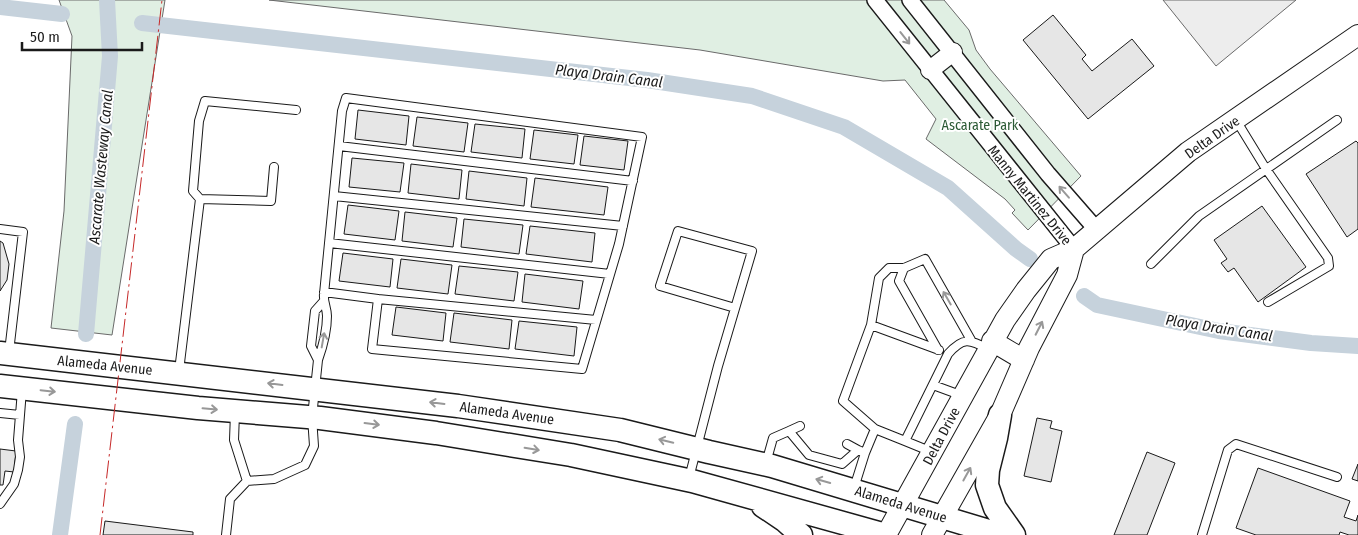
<svg xmlns="http://www.w3.org/2000/svg" width="1358" height="535" font-family="'Fira Sans Condensed',sans-serif">
<rect width="100%" height="100%" fill="#fff"/>
<!-- green -->
<path fill="#e0efe3" stroke="#6a6a6a" d="M59 0H165L112 335 51 328 64 211 72 36Z
M269 0H944L969 30 976 50 990 69 1081 176 1028 230 1012 213 1015 210 1005 199 926 139 936 119 905 80 883 81 700 50Z"/>
<!-- parking -->
<path fill="#ededed" stroke="#6a6a6a" d="M1163 0H1296L1216 66Z"/>
<g fill="none" stroke-linecap="round" stroke-linejoin="round">
<!-- canal -->
<path stroke="#c6d2dc" stroke-width="16" d="M0 7 62 14
M142 23 647 80 752 96 844 127 948 188 1016 249 1030 259
M1084 296 1097 305 1219 331 1311 343 1358 346
M86 334 110 56 107 0
M60 535 75 424"/>
</g>
<!-- building -->
<path fill="#e6e6e6" stroke="#1a1a1a" d="M1053 15 1086 55 1082 59 1092 71 1132 39 1154 66 1088 119 1023 40Z
M358 110 409 116 406 145 355 139Z
M417 117 468 123 464 152 413 146Z
M475 124 525 129 522 158 471 152Z
M534 130 578 135 574 164 530 159Z
M584 136 628 141 624 170 580 165Z
M1356 141 1358 143V229L1347 237 1306 174Z
M352 158 404 163 400 192 349 187Z
M411 164 462 170 459 199 408 193Z
M469 171 527 178 524 206 466 199Z
M535 178 608 187 604 215 531 207Z
M348 205 399 211 395 240 344 234Z
M1262 206 1306 267 1258 302 1234 268 1228 272 1221 263 1227 259 1214 240Z
M405 212 457 218 453 247 402 241Z
M464 219 523 225 519 254 461 247Z
M530 226 595 233 592 262 526 254Z
M0 241 3 243 9 264 7 280 0 291Z
M343 253 393 259 390 287 339 281Z
M401 259 452 265 448 294 397 288Z
M459 266 518 272 514 301 455 294Z
M525 274 583 281 579 309 522 302Z
M396 307 446 313 443 341 392 335Z
M454 313 512 320 509 349 450 342Z
M519 321 577 327 574 356 515 349Z
M1037 418 1052 421 1050 428 1062 431 1051 482 1024 476Z
M0 449 16 451 14 472 5 471 3 485H0Z
M1147 452 1175 463 1147 535H1114Z
M1358 464V481L1352 479Z
M1258 468 1350 501 1344 517 1356 521 1358 515V535H1349L1340 532 1339 535H1256L1236 528Z
M105 521 193 532V535H103Z"/>
<g fill="none" stroke-linecap="round" stroke-linejoin="round">
<!-- service casing -->
<g stroke="#1a1a1a" stroke-width="10">
<path id="service" d="M1236 120 1266 169 1328 258 1329 266 1268 302
M339 146 633 181
M334 196 623 226
M200 199 193 191 199 121 205 101 296 110
M0 229 23 232 9 352
M329 243 610 274
M1151 264 1199 216 1337 120
M904 268 899 281 938 350
M378 299 596 320
M323 302 315 311 311 346 318 360C323 346 327 331 327 316 327 308 323 302 324 294 330 233 336 172 342 111L346 98 642 137 619 244 582 369 372 349 378 299 324 292
M871 325 939 350
M179 371 200 199 271 201 274 167
M933 385 963 396
M0 413 20 415
M235 413 234 440 247 481
M875 429 905 441
M789 431 800 426
M847 444 858 450
M932 452 905 441 948 354C963 337 969 339 988 349
M766 463 773 438 789 431 809 455 842 464 858 450 865 453
M689 478 718 366 752 251 678 231 660 286 735 308
M854 488 865 453 875 429 843 401 871 325 879 278 889 268H904L925 259 971 340
M0 504 14 484 18 470 20 457 18 440 22 390
M226 535 230 499 247 481 274 479 305 465 314 446 312 417 318 360
M1202 535 1228 450 1236 444 1337 477"/>
</g>
<!-- minor casing -->
<g stroke="#1a1a1a" stroke-width="18">
<path id="minor" d="M875 0 1074 249
M910 0 1048 174 1096 229"/>
</g>
<!-- tertiary casing -->
<g stroke="#1a1a1a" stroke-width="20">
<path id="tertiary" d="M930 70 953 52"/>
</g>
<!-- secondary casing -->
<g stroke="#1a1a1a" stroke-width="22">
<path id="secondary" d="M992 341 1024 360
M886 535 1005 320 1026 290 1051 259 1074 249 1188 152 1358 35
M932 535 1000 415 1029 348 1067 275 1074 249"/>
</g>
<!-- primary casing -->
<g stroke="#1a1a1a" stroke-width="25">
<path id="primary" d="M0 353 458 406 620 430 709 452 772 466 1002 535
M0 386 198 408 320 418 436 433 571 455 692 481 886 535
M1000 415 996 438 988 470 987 485 995 508 1014 535
M763 506 784 520 801 535"/>
</g>
<!-- service -->
<use href="#service" stroke="#fff" stroke-width="8"/>
<!-- minor -->
<use href="#minor" stroke="#fff" stroke-width="15"/>
<!-- tertiary -->
<use href="#tertiary" stroke="#fff" stroke-width="18"/>
<!-- secondary -->
<use href="#secondary" stroke="#fff" stroke-width="20"/>
<!-- primary -->
<use href="#primary" stroke="#fff" stroke-width="22"/>
<!-- power -->
<path stroke="#c62828" stroke-width="1" stroke-dasharray="18 4 2.5 4" stroke-linecap="butt" d="M100 535 162 0"/>
</g>
<!-- one-way arrows -->
<defs><path id="oneway-shaft" d="M-6 0H5M1.5-3L5.5 0L1.5 3" fill="none" stroke-width="1.6" stroke-linecap="round" stroke-linejoin="round" transform="scale(1.25)"/></defs>
<g stroke="#989898">
<use href="#oneway-shaft" transform="translate(905 38) rotate(52)"/>
<use href="#oneway-shaft" transform="translate(1064 192) rotate(-131)"/>
<use href="#oneway-shaft" transform="translate(947 298) rotate(-120)"/>
<use href="#oneway-shaft" transform="translate(1039 328) rotate(-63)"/>
<use href="#oneway-shaft" transform="translate(323 340) rotate(-80)"/>
<use href="#oneway-shaft" transform="translate(275 384) rotate(-173)"/>
<use href="#oneway-shaft" transform="translate(48 391) rotate(6)"/>
<use href="#oneway-shaft" transform="translate(437 403) rotate(-173)"/>
<use href="#oneway-shaft" transform="translate(210 409) rotate(5)"/>
<use href="#oneway-shaft" transform="translate(372 424) rotate(7)"/>
<use href="#oneway-shaft" transform="translate(666 441) rotate(-166)"/>
<use href="#oneway-shaft" transform="translate(532 449) rotate(9)"/>
<use href="#oneway-shaft" transform="translate(967 474) rotate(-61)"/>
<use href="#oneway-shaft" transform="translate(823 481) rotate(-164)"/>
</g>
<g text-anchor="middle" stroke-width="4" stroke-linejoin="round" paint-order="stroke">
<!-- park labels -->
<g font-size="14" fill="#2b5a34" stroke="#fff">
<text x="980" y="130">Ascarate Park</text>
</g>
<!-- street labels -->
<g font-size="14" fill="#1a1a1a" stroke="#fff">
<text transform="translate(1212 137) rotate(-35)" y="5">Delta Drive</text>
<text transform="translate(1030 195) rotate(51)" y="5">Manny Martinez Drive</text>
<text transform="translate(105 365) rotate(6)" y="5">Alameda Avenue</text>
<text transform="translate(507 413) rotate(8)" y="5">Alameda Avenue</text>
<text transform="translate(941 436) rotate(-62)" y="5">Delta Drive</text>
<text transform="translate(901 504) rotate(17)" y="5">Alameda Avenue</text>
</g>
<!-- water labels -->
<g font-size="15" font-style="italic" fill="#1a1a1a" stroke="#fff">
<text transform="translate(609 76) rotate(7)" y="5">Playa Drain Canal</text>
<text transform="translate(101 167) rotate(-85)" y="5">Ascarate Wasteway Canal</text>
<text transform="translate(1219 328) rotate(9)" y="5">Playa Drain Canal</text>
</g>
</g>
<!-- scale -->
<path d="M22 42v8h120v-8" fill="none" stroke="#1a1a1a" stroke-width="2.5"/>
<text x="30" y="42" font-size="15" fill="#1a1a1a" stroke="#ffffff" stroke-width="4" paint-order="stroke">50 m</text>
</svg>
